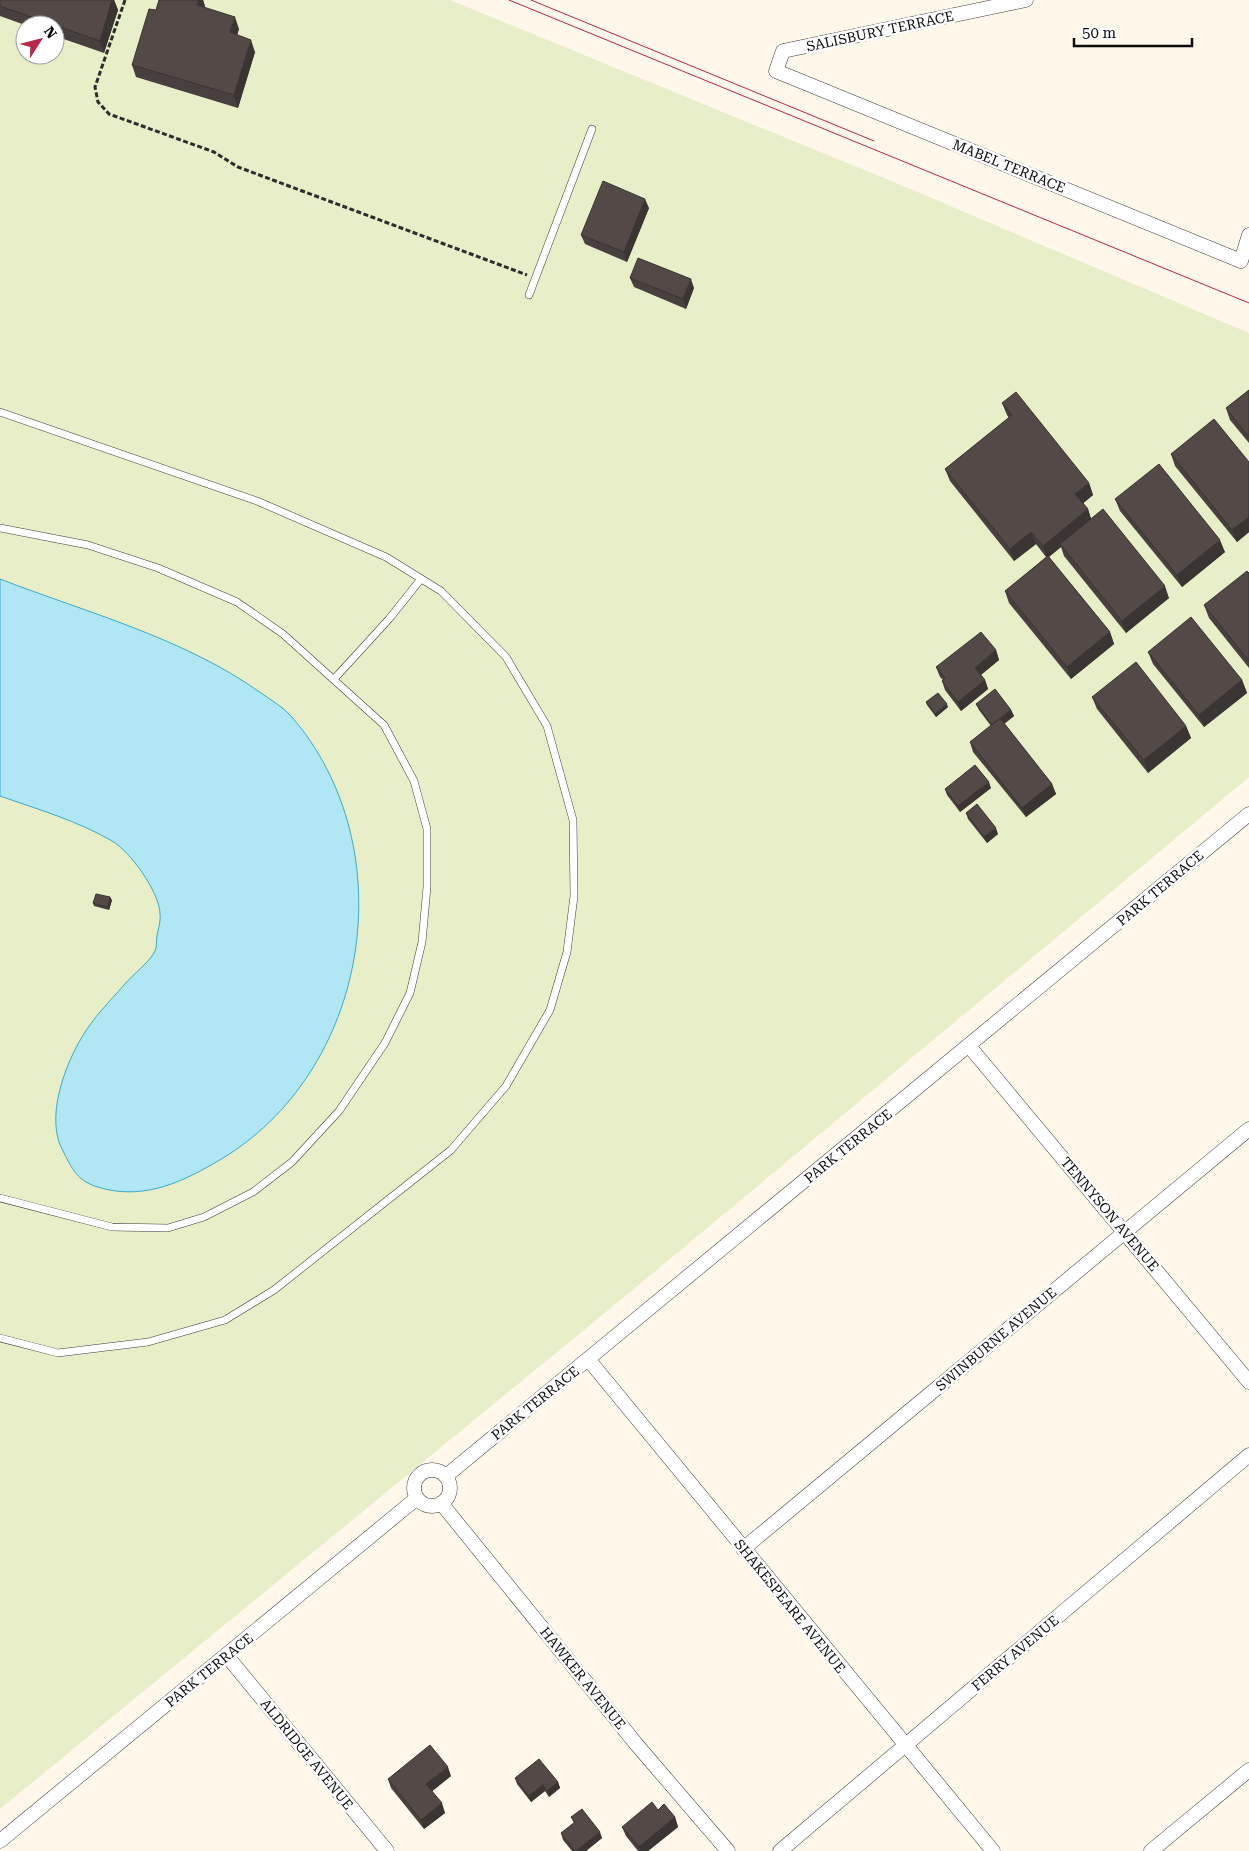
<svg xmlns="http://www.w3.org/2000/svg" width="1249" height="1851" font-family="'Roboto Serif',serif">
<rect width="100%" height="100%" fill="#fef7ea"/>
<!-- pitch -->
<path fill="#e8eec7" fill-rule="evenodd" d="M0 0H450L908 188 1249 333V777L629 1293 0 1809ZM25 25H55V55H25Z"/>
<!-- water -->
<path fill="#b1e7f4" stroke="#3aaac8" d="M0 579C88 613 184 638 261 693 271 700 283 707 291 716 406 848 370 1073 218 1161 184 1181 147 1199 105 1189 79 1183 74 1173 63 1151 45 1119 64 1067 82 1037 93 1018 110 1001 124 985 133 974 149 963 155 951 157 947 156 941 157 936 158 929 161 921 160 914 160 893 130 851 112 841 78 821 37 809 0 796Z"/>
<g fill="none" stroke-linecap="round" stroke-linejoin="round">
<!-- lane casing -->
<g stroke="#3e3e3e" stroke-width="8">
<path id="lane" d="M529 295 592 129
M0 412 257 501 386 557 441 591 506 657 547 726 573 820 574 896 567 952 550 1010 506 1086 451 1150 274 1290 225 1320 148 1342 58 1353 0 1338
M0 528 88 545 158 568 237 602 283 634 384 725 414 781 427 829V887L422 942 410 993 385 1043 339 1111 292 1162 253 1192 204 1217 168 1228 112 1227 0 1198
M335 678 389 619 421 579"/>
</g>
<!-- street casing -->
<g stroke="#3e3e3e" stroke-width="15">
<path id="street" d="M1026 0 783 51 776 71 1241 261 1249 235
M969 1046 1249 1382
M588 1359 993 1851
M414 1488a18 18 0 1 1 36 0a18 18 0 1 1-36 0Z
M446 1476 1249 814
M441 1503 637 1745 728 1851
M743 1549 1249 1129
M227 1656 387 1851
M0 1841 417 1498
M780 1851 1249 1455
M1151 1851 1249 1770"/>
</g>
<!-- path -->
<path stroke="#2d2d2d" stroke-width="3" stroke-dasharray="5 2.5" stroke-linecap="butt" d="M125 0 95 87 98 102 109 114 214 152 238 167 527 275"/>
<!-- lane -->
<use href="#lane" stroke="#fff" stroke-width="7"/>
<!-- street -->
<use href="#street" stroke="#fff" stroke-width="14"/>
<!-- tram -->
<path stroke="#b6294a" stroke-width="1" d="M509 0 1249 303
M531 0 874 141"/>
</g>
<!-- wall -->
<path fill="#47403e" d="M0 0H114L118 10 104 53 55 36V25H25L0 16Z
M159 0H203L205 7 239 29 237 35 255 52 238 108 136 77 132 65 156 10Z
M649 208 627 262 585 244 581 235Z
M630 278 694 288 686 309 634 287Z
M1249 390V443L1230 420 1226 408Z
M1002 403 1089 483 1093 495 1083 503 1088 509 1091 519 1169 598 1126 633 1064 556 1061 547 1049 557 1110 632 1114 644 1071 679 1009 603 1005 591 1046 557 1036 544 1014 561 950 481 945 469 1009 418 1007 415Z
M1171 454 1249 462V532L1237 542 1175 466Z
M1115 499 1225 552 1182 587 1120 511Z
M1249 573V668L1209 618 1204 605Z
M996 650 999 660 981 675 985 680 988 689 961 711 945 690 942 681 943 680 940 677 936 667Z
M1148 652 1242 680 1247 693 1204 727 1153 664Z
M1092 697 1186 726 1191 738 1148 773 1097 709Z
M926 702 948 707 936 717 927 705Z
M976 704 1011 710 1014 716 1004 724 1052 784 1056 794 1026 817 973 752 970 742 991 726 979 710Z
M991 788 960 812 947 795 945 789Z
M966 813 998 834 987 843 968 819Z
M112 900 109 910 94 906 93 903Z
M451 1776 432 1791 445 1813 424 1829 391 1788 388 1779Z
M515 1778 558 1782 560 1788 549 1797 545 1791 531 1802 517 1784Z
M571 1817 602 1838 586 1851H572L563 1840 561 1833 574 1823Z
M675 1817 678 1827 648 1851H638L626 1836 622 1827Z"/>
<!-- shaded-wall -->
<path fill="#3a3432" d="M112 0H114L118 10 104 53 100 41Z
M199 0H203L205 6 201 17 197 5Z
M235 17 239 29 234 44 230 32Z
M251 40 255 52 238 108 234 95Z
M645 199 649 208 627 262 624 252Z
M691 279 694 288 686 309 683 299Z
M1089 483 1093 495 1080 506 1075 494Z
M1088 509 1092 522 1060 544 1061 547 1047 558 1043 546Z
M1249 517V532L1237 542 1232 530Z
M1031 532 1036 544 1014 561 1010 549Z
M1220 540 1225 552 1182 587 1177 575Z
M1165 586 1169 598 1126 633 1122 621Z
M1110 632 1114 644 1071 679 1067 667Z
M996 650 999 660 978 677 975 668Z
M985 680 988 689 961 711 958 702Z
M1242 680 1247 693 1204 727 1199 715Z
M947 704 948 707 936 717 935 714Z
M1011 710 1014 716 995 731 992 725Z
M1186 726 1191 738 1148 773 1144 760Z
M989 782 991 788 960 812 958 806Z
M1052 784 1056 794 1026 817 1022 808Z
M996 828 998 834 987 843 984 837Z
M110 897 112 900 109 910 108 907Z
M448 1767 451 1776 430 1793 426 1784Z
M558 1782 560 1788 549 1797 547 1791Z
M543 1785 545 1791 531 1802 529 1796Z
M442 1803 445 1813 424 1829 421 1820Z
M675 1817 678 1827 648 1851H640L639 1847Z
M600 1832 602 1838 586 1851H576Z"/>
<!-- building -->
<path fill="#534a48" stroke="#3a3432" d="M0 0H112L100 41 0 6Z
M159 0H199L197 5 235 17 230 32 251 40 234 95 132 65 149 9 156 10Z
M603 181 645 199 624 252 581 235Z
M638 258 691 279 683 299 630 278Z
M1249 390V437L1226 408Z
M1016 392 1089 483 1075 494 1088 509 1043 546 1031 532 1010 549 945 469 1012 415 1002 403Z
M1214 419 1249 462V517L1232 530 1171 454Z
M1159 464 1220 540 1177 575 1115 499Z
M1103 509 1165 586 1122 621 1060 544Z
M1048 556 1110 632 1067 667 1005 591Z
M1247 571 1249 573V661L1204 605Z
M1191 617 1242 680 1199 715 1148 652Z
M981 632 996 650 975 668 985 680 958 702 942 681 945 678 936 667Z
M1136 662 1186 726 1144 760 1092 697Z
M995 689 1011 710 992 725 976 704Z
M938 693 947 704 935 714 926 702Z
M1000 718 1052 784 1022 808 970 742Z
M975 765 989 782 958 806 945 789Z
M977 804 996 828 984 837 966 813Z
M96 894 110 897 108 907 93 903Z
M430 1745 448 1767 426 1784 442 1803 421 1820 388 1779Z
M539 1759 558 1782 547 1791 543 1785 529 1796 515 1778Z
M652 1802 658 1810 664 1804 675 1817 639 1847 622 1827Z
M582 1809 600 1832 576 1851H575L561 1833 575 1822 571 1817Z"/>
<g text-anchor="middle" stroke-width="5" stroke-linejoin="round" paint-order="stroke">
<!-- street labels -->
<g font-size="14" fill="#0b0b0b" stroke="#fff">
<text transform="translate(880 31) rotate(-12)" y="5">SALISBURY TERRACE</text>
<text transform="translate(1009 166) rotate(22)" y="5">MABEL TERRACE</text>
<text transform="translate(1160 888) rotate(-40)" y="5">PARK TERRACE</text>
<text transform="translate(848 1146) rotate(-39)" y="5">PARK TERRACE</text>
<text transform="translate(1110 1214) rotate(50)" y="5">TENNYSON AVENUE</text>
<text transform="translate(996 1339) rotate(-40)" y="5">SWINBURNE AVENUE</text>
<text transform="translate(535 1403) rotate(-39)" y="5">PARK TERRACE</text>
<text transform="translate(790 1606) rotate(51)" y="5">SHAKESPEARE AVENUE</text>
<text transform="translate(1015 1653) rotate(-40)" y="5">FERRY AVENUE</text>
<text transform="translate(209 1670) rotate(-39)" y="5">PARK TERRACE</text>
<text transform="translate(583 1678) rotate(51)" y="5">HAWKER AVENUE</text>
<text transform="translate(307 1754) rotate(51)" y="5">ALDRIDGE AVENUE</text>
</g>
</g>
<!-- north arrow -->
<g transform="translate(40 40) rotate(54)"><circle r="24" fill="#ffffff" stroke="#9d9d9d"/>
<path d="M0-4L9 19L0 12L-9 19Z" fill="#b6294a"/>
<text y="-8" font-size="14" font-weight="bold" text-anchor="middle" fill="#0b0b0b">N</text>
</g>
<!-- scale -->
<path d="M1074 38v8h118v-8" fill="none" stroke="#0b0b0b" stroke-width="2.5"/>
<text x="1082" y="38" font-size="15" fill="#0b0b0b" stroke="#ffffff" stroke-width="4" paint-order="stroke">50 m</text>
</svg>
